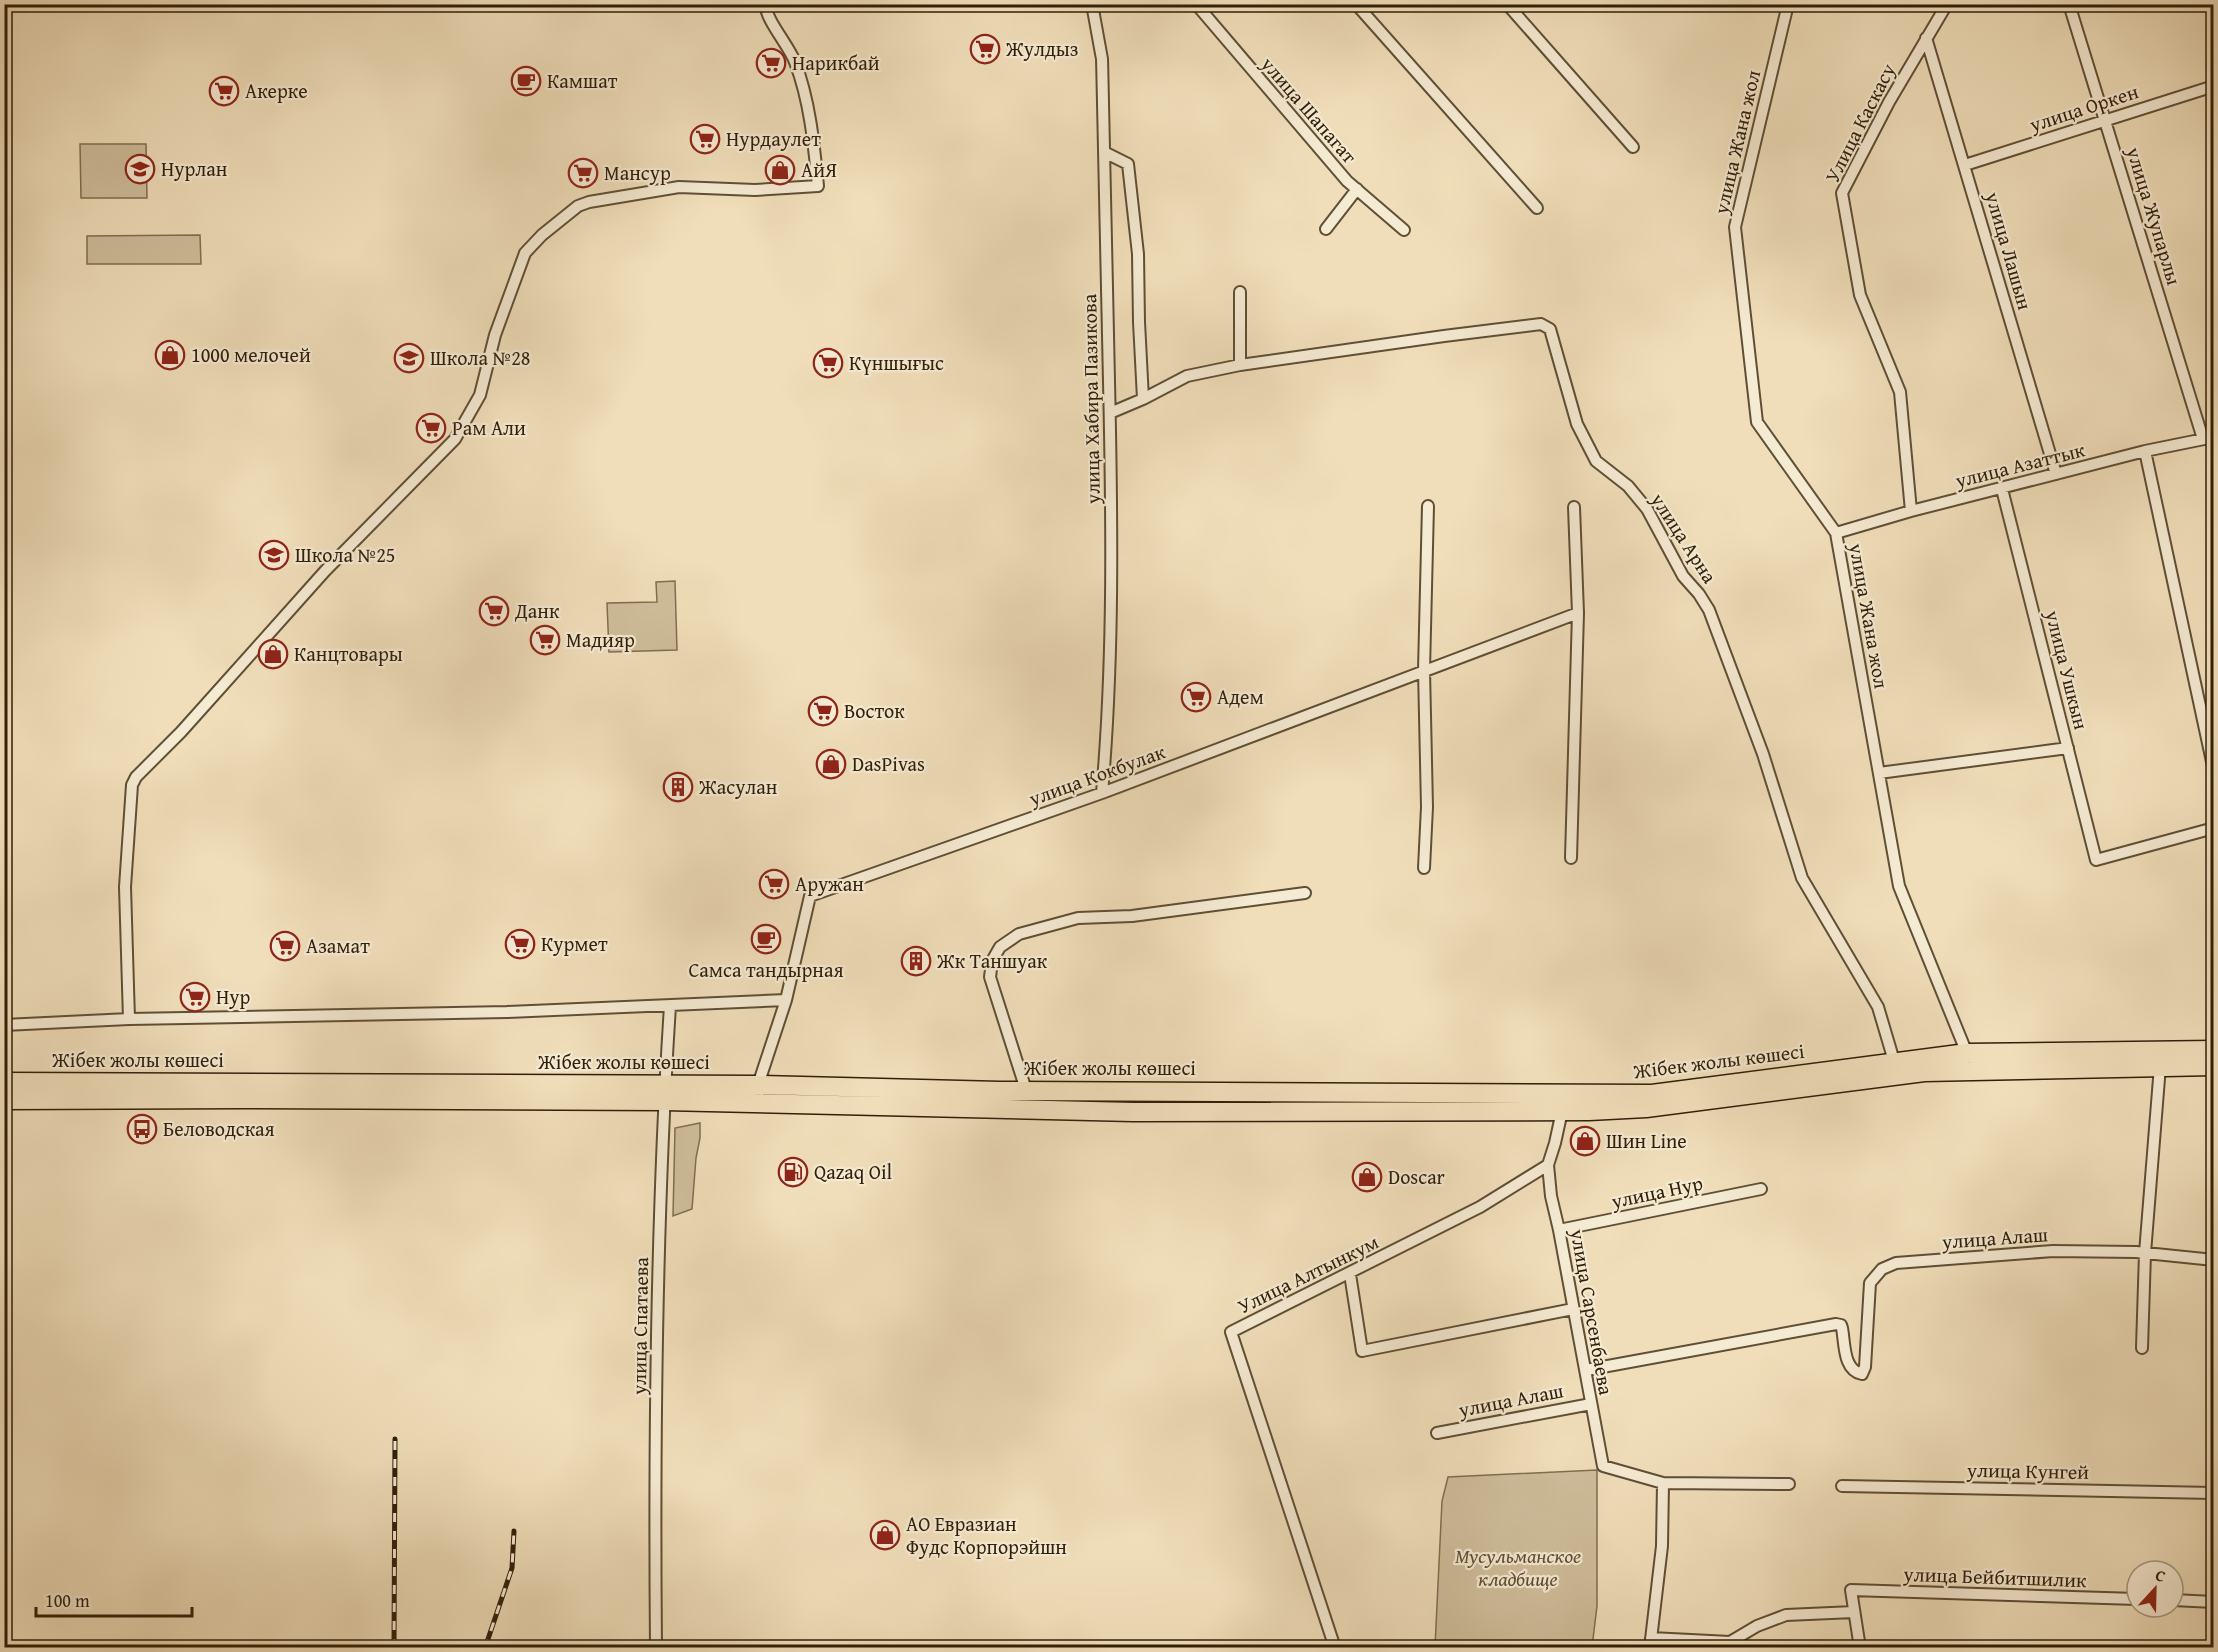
<svg xmlns="http://www.w3.org/2000/svg" width="2218" height="1652" font-family="'Gentium Book Plus',serif">
<rect width="100%" height="100%" fill="#f0deba"/>
<filter id="stains"><feTurbulence type="fractalNoise" baseFrequency=".00333" numOctaves="4"/><feColorMatrix values="0 0 0 0 .2 0 0 0 0 .09 0 0 0 0 .02 0 0 0 .5 -.17"/></filter>
<radialGradient id="worn" r=".72"><stop offset=".6" stop-color="#630" stop-opacity="0"/><stop offset="1" stop-color="#630" stop-opacity=".3"/></radialGradient>
<!-- green -->
<path fill="#cfbe9c" stroke="#7f6e52" stroke-width="1.5" d="M80 144H146L147 198H81Z
M200 235 201 264H87V236Z
M675 581 677 650 609 652 607 603 657 602 656 582Z
M700 1123V1138L696 1158 692 1209 673 1216 675 1128Z
M1597 1470V1606L1592 1647H1435L1442 1501 1448 1477Z"/>
<g fill="none" stroke-linecap="round" stroke-linejoin="round">
<!-- street casing -->
<g stroke="#5f4f35" stroke-width="14">
<path id="street" d="M1092 4 1102 59C1105 166 1107 273 1109 381 1112 518 1114 656 1102 793
M1196 4 1347 181 1404 230
M1356 4 1537 208
M1507 4 1633 147
M1788 4 1735 227 1757 422 1836 533 1899 886 1968 1056
M2069 4 2203 439
M1926 38 2056 474
M1104 152 1128 164 1138 254 1139 322 1143 399
M1965 165 2214 86
M1326 229 1357 189
M1240 365V292
M1110 413 1143 399 1187 376 1240 365 1444 336 1541 324 1550 329 1577 424 1596 461 1628 486 1647 509 1683 576 1699 594 1709 610 1763 754 1802 878 1878 1007 1894 1061
M2145 451 2214 771
M2002 489 2096 860 2214 828
M1911 511 1900 392 1860 295 1842 193 1889 102 1947 4
M1836 533 1911 511 2145 451 2214 437
M1879 773 2068 748
M1571 858 1578 613 1574 507
M1424 868 1427 807 1424 670 1428 506
M129 1019 125 887 132 785 136 777 181 732 325 571 455 439 480 395 495 335 525 253 542 235 578 206 589 202 679 187 755 190 818 186C814 145 810 101 795 62 788 44 767 22 765 4
M4 1025 129 1019 507 1012 786 1000
M758 1085 786 1000 810 896 1102 793 1578 613
M1026 1090 990 977 992 961 1000 947 1019 934 1078 918 1132 916 1305 893
M1548 1165 1551 1196 1559 1230 1603 1466 1663 1483 1789 1484
M1559 1230 1761 1189
M1350 1274 1362 1351 1573 1309
M2142 1348 2145 1253 2160 1066
M1586 1370 1836 1324 1841 1325 1842 1328C1845 1344 1843 1370 1862 1374L1865 1367 1870 1283 1882 1269 1896 1263 2053 1251 2136 1252 2214 1260
M1437 1433 1591 1404
M1842 1486 2214 1493
M2173 1600 2214 1602
M1651 1638 1730 1642 1757 1626 1786 1615 1854 1612
M656 1648C654 1434 656 1219 670 1006
M1335 1648 1231 1332 1480 1207 1548 1165 1555 1143 1562 1111
M1650 1648 1662 1546 1663 1483
M1860 1648 1851 1590 2137 1599"/>
</g>
<!-- primary casing -->
<g stroke="#2f1f09" stroke-width="21">
<path id="primary" d="M4 1082 758 1085 1000 1091 1652 1094 1967 1053 2214 1050
M4 1100 243 1099 664 1101 1133 1112 1589 1111 1646 1108 1924 1072 2214 1066"/>
</g>
<!-- street -->
<use href="#street" stroke="#f5ead2" stroke-width="10"/>
<!-- primary -->
<use href="#primary" stroke="#f0deba" stroke-width="18"/>
<!-- rail casing -->
<g stroke="#2f1f09" stroke-width="5">
<path id="rail" d="M394 1648 395 1439
M485 1648 512 1568 514 1531"/>
</g>
<!-- rail -->
<use href="#rail" stroke="#f5ead2" stroke-width="3" stroke-dasharray="9" stroke-linecap="butt"/>
</g>
<!-- icons -->
<defs>
<g id="supermarket-ring" transform="scale(1.5)"><circle r="9.5" fill="#f5ead2" stroke="#8f2418" stroke-width="1.5"/><path d="M-6-5.5h2.5l.6 2H6L4.5 2H-2.5L-4.4-4H-6ZM-1.5 3.2a1.3 1.3 0 1 0 .1 0ZM3 3.2a1.3 1.3 0 1 0 .1 0Z" fill="#8f2418"/></g>
<g id="cafe-ring" transform="scale(1.5)"><circle r="9.5" fill="#f5ead2" stroke="#8f2418" stroke-width="1.5"/><path d="M-5.5-4.5H6V0H3Q3 3.5 0 3.5H-2.5Q-5.5 3.5-5.5 0ZM3-3.2v2h1.7v-2ZM-6 4.5H4V6H-6Z" fill="#8f2418"/></g>
<g id="school-ring" transform="scale(1.5)"><circle r="9.5" fill="#f5ead2" stroke="#8f2418" stroke-width="1.5"/><path d="M0-5L7-2L0 1L-7-2ZM-4 1L0 2.5L4 1V4Q0 6-4 4Z" fill="#8f2418"/></g>
<g id="shop-ring" transform="scale(1.5)"><circle r="9.5" fill="#f5ead2" stroke="#8f2418" stroke-width="1.5"/><path d="M-5-2.5h2.3a2.7 3.5 0 0 1 5.4 0H5L5.5 6h-11ZM-1.5-2.5h3a1.5 2.3 0 0 0-3 0Z" fill="#8f2418"/></g>
<g id="building-ring" transform="scale(1.5)"><circle r="9.5" fill="#f5ead2" stroke="#8f2418" stroke-width="1.5"/><path d="M-4-6H4V6H1V3H-1V6H-4ZM-2.5-4.3h1.7v1.8h-1.7ZM.8-4.3h1.7v1.8H.8ZM-2.5-1h1.7V.8h-1.7ZM.8-1h1.7V.8H.8Z" fill="#8f2418"/></g>
<g id="bus-ring" transform="scale(1.5)"><circle r="9.5" fill="#f5ead2" stroke="#8f2418" stroke-width="1.5"/><path d="M-5-6H5V4H4V6H2V4H-2V6H-4V4H-5ZM-3.5-4V0h7V-4ZM-3.5 1.2v1.5H-2V1.2ZM2 1.2v1.5H3.5V1.2Z" fill="#8f2418"/></g>
<g id="fuel-ring" transform="scale(1.5)"><circle r="9.5" fill="#f5ead2" stroke="#8f2418" stroke-width="1.5"/><path d="M-5.5-6h7V0h2V4h1.3V-2.5L3-4.5l.8-.8L6-3V5H2.5V1h-1V6h-7ZM-4.2-4.7v3.2H.2V-4.7Z" fill="#8f2418"/></g>
</defs>
<g fill-rule="evenodd">
<use href="#supermarket-ring" x="985" y="49"/>
<use href="#supermarket-ring" x="771" y="63"/>
<use href="#cafe-ring" x="526" y="81"/>
<use href="#supermarket-ring" x="224" y="91"/>
<use href="#supermarket-ring" x="705" y="139"/>
<use href="#school-ring" x="140" y="169"/>
<use href="#shop-ring" x="780" y="170"/>
<use href="#supermarket-ring" x="583" y="173"/>
<use href="#shop-ring" x="170" y="355"/>
<use href="#school-ring" x="409" y="358"/>
<use href="#supermarket-ring" x="828" y="363"/>
<use href="#supermarket-ring" x="431" y="428"/>
<use href="#school-ring" x="274" y="555"/>
<use href="#supermarket-ring" x="494" y="611"/>
<use href="#supermarket-ring" x="545" y="640"/>
<use href="#shop-ring" x="273" y="654"/>
<use href="#supermarket-ring" x="1196" y="697"/>
<use href="#supermarket-ring" x="823" y="711"/>
<use href="#shop-ring" x="831" y="764"/>
<use href="#building-ring" x="678" y="787"/>
<use href="#supermarket-ring" x="774" y="884"/>
<use href="#cafe-ring" x="766" y="939"/>
<use href="#supermarket-ring" x="520" y="944"/>
<use href="#supermarket-ring" x="285" y="946"/>
<use href="#building-ring" x="916" y="961"/>
<use href="#supermarket-ring" x="195" y="997"/>
<use href="#bus-ring" x="142" y="1129"/>
<use href="#shop-ring" x="1585" y="1141"/>
<use href="#fuel-ring" x="793" y="1172"/>
<use href="#shop-ring" x="1367" y="1177"/>
<use href="#shop-ring" x="885" y="1535"/>
</g>
<g text-anchor="middle" stroke-width="4.5" stroke-linejoin="round" paint-order="stroke">
<!-- poi labels -->
<g font-size="20" fill="#2f1f09" stroke="#f5ead2" text-anchor="start">
<text x="1006" y="56">Жулдыз</text>
<text x="792" y="70">Нарикбай</text>
<text x="547" y="88">Камшат</text>
<text x="245" y="98">Акерке</text>
<text x="726" y="146">Нурдаулет</text>
<text x="161" y="176">Нурлан</text>
<text x="801" y="177">АйЯ</text>
<text x="604" y="180">Мансур</text>
<text x="191" y="362">1000 мелочей</text>
<text x="430" y="365">Школа №28</text>
<text x="849" y="370">Күншығыс</text>
<text x="452" y="435">Рам Али</text>
<text x="295" y="562">Школа №25</text>
<text x="515" y="618">Данк</text>
<text x="566" y="647">Мадияр</text>
<text x="294" y="661">Канцтовары</text>
<text x="1217" y="704">Адем</text>
<text x="844" y="718">Восток</text>
<text x="852" y="771">DasPivas</text>
<text x="699" y="794">Жасулан</text>
<text x="795" y="891">Аружан</text>
<text x="541" y="951">Курмет</text>
<text x="306" y="953">Азамат</text>
<text x="937" y="968">Жк Таншуак</text>
<text x="766" y="977" text-anchor="middle">Самса тандырная</text>
<text x="216" y="1004">Нур</text>
<text x="163" y="1136">Беловодская</text>
<text x="1606" y="1148">Шин Line</text>
<text x="814" y="1179">Qazaq Oil</text>
<text x="1388" y="1184">Doscar</text>
<text x="906" y="1531">АО Евразиан<tspan x="906" dy="23">Фудс Корпорэйшн</tspan></text>
</g>
<!-- street labels -->
<g font-size="20" fill="#2f1f09" stroke="#f5ead2">
<text transform="translate(2084 108) rotate(-18)" y="7">улица Оркен</text>
<text transform="translate(1309 110) rotate(49)" y="7">улица Шапагат</text>
<text transform="translate(1860 123) rotate(-63)" y="7">Улица Каскасу</text>
<text transform="translate(1737 142) rotate(-77)" y="7">улица Жана жол</text>
<text transform="translate(2154 216) rotate(73)" y="7">улица Жупарлы</text>
<text transform="translate(2009 251) rotate(74)" y="7">улица Лашын</text>
<text transform="translate(1091 399) rotate(-91)" y="7">улица Хабира Пазикова</text>
<text transform="translate(2020 465) rotate(-14)" y="7">улица Азаттык</text>
<text transform="translate(1684 538) rotate(57)" y="7">улица Арна</text>
<text transform="translate(1869 616) rotate(80)" y="7">улица Жана жол</text>
<text transform="translate(2067 670) rotate(76)" y="7">улица Ушкын</text>
<text transform="translate(1097 775) rotate(-20)" y="7">улица Кокбулак</text>
<text x="138" y="1067">Жібек жолы көшесі</text>
<text transform="translate(1719 1061) rotate(-7)" y="7">Жібек жолы көшесі</text>
<text x="624" y="1069">Жібек жолы көшесі</text>
<text x="1110" y="1075">Жібек жолы көшесі</text>
<text transform="translate(1657 1192) rotate(-12)" y="7">улица Нур</text>
<text transform="translate(1995 1238) rotate(-4)" y="7">улица Алаш</text>
<text transform="translate(1308 1274) rotate(-26)" y="7">Улица Алтынкум</text>
<text transform="translate(1592 1312) rotate(80)" y="7">улица Сарсенбаева</text>
<text transform="translate(640 1326) rotate(-89)" y="7">улица Спатаева</text>
<text transform="translate(1511 1400) rotate(-11)" y="7">улица Алаш</text>
<text transform="translate(2028 1471) rotate(1)" y="7">улица Кунгей</text>
<text transform="translate(1995 1577) rotate(2)" y="7">улица Бейбитшилик</text>
</g>
<!-- park labels -->
<g font-size="20" font-style="italic" fill="#5f4f35" stroke="#f5ead2">
<text x="1518" y="1563">Мусульманское<tspan x="1518" dy="23">кладбище</tspan></text>
</g>
</g>
<!-- margin -->
<rect width="2218" height="1652" fill="none" stroke="#f0deba" stroke-width="24"/>
<rect x="6" y="6" width="2206" height="1640" fill="none" stroke="#2f1f09" stroke-width="3"/>
<rect x="12" y="12" width="2194" height="1628" fill="none" stroke="#2f1f09" stroke-width="1.5"/>
<!-- north arrow -->
<g transform="translate(2155 1589) rotate(22)"><circle r="28" fill="#f5ead2" stroke="#a69982" stroke-width="1.5"/>
<path d="M0-4.5L10 22L0 15L-10 22Z" fill="#8f2418"/>
<text y="-9" font-size="16" font-weight="bold" text-anchor="middle" fill="#2f1f09">С</text>
</g>
<!-- scale -->
<path d="M36 1607v9h156v-9" fill="none" stroke="#2f1f09" stroke-width="3"/>
<text x="45" y="1607" font-size="18" fill="#2f1f09" stroke="#f5ead2" stroke-width="4.5" paint-order="stroke">100 m</text>
<rect width="100%" height="100%" filter="url(#stains)"/>
<rect width="100%" height="100%" fill="url(#worn)"/>
</svg>
